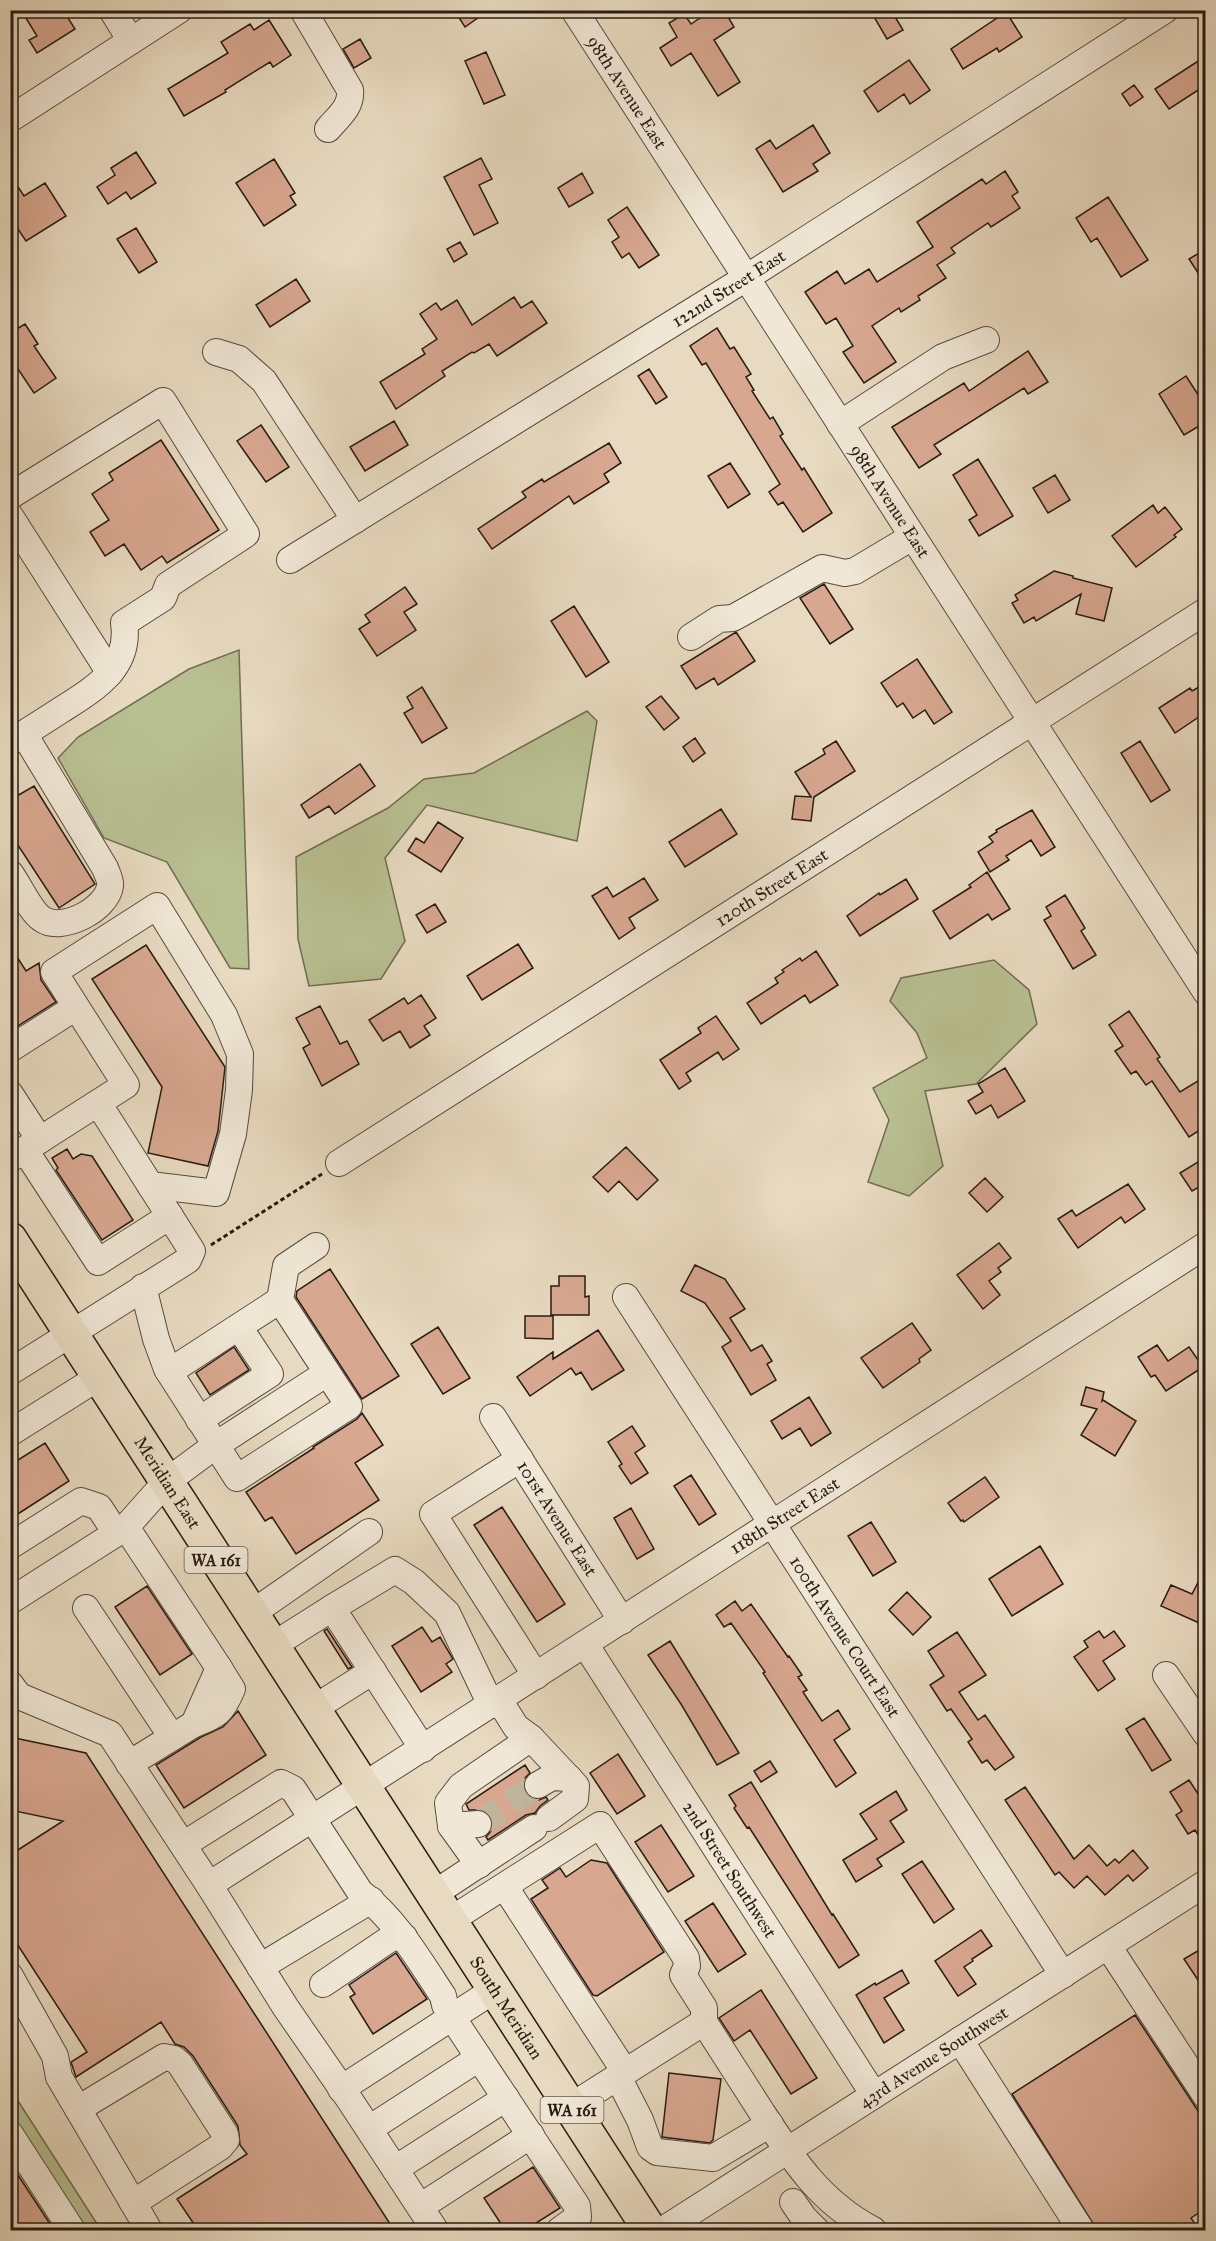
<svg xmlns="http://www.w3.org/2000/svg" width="1216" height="2241" font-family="'IM FELL Great Primer',serif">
<rect width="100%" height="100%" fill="#e8dac0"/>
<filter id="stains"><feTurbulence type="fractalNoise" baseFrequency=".00333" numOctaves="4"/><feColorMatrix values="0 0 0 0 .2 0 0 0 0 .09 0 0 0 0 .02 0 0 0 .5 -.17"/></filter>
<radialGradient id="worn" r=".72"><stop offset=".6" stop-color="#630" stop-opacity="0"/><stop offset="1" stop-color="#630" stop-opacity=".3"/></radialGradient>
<!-- green -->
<path fill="#b8bf91" stroke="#706d52" stroke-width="1.5" d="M239 650 249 969 230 968 167 862 104 838 58 758 78 737 189 669Z
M587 711 597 721 577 841 427 805 385 858 405 941 381 979 309 986 298 939 296 857 388 808 424 779 474 773Z
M994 960 1029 990 1037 1024 976 1084 925 1091 943 1166 909 1196 868 1182 889 1120 873 1088 927 1058 917 1033 890 1001 901 978Z
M11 2090 101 2230H11Z"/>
<!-- building -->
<path fill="#d8a790" stroke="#271b12" stroke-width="1.5" d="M21 10H63L75 29 37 53 29 40 37 36Z
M454 10H489L465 27Z
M712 10H724L734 27 714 40 740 82 718 96 691 53 671 66 660 48 677 37 669 23 684 14 691 24Z
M870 10H891L903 30 887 39Z
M1006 12 1022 37 999 52 997 48 963 69 951 49Z
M269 20 291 55 273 67 270 62 225 90 226 92 184 116 168 89 228 53 221 42 250 24 254 30Z
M360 39 371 58 354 68 343 49Z
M486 52 505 95 484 104 465 61Z
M1206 56V85L1169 109 1155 89Z
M909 60 930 90 910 104 904 94 878 112 864 91Z
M1134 85 1143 97 1130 106 1122 94Z
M813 125 830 153 813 164 818 171 783 192 756 149 770 140 776 149Z
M136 152 156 183 131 199 126 192 108 204 97 187 115 175 111 168Z
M481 158 492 179 479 185 498 223 474 235 444 177Z
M274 159 295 193 290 196 296 205 264 226 236 183Z
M1005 171 1018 192 1012 196 1020 208 991 227 988 223 951 248 955 253 937 265 946 278 918 296 920 300 901 312 899 308 872 326 896 362 864 383 843 352 853 346 836 318 826 324 805 292 837 271 845 284 869 269 877 282 933 247 917 222 982 179 986 184Z
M582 173 593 193 569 207 558 188Z
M10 175 24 196 45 183 66 216 26 241 10 217Z
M1108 197 1148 260 1121 277 1097 238 1091 242 1076 218Z
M627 207 659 255 639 268 629 253 622 258 612 242 619 237 608 220Z
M136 228 157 262 139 273 117 239Z
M460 242 467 254 454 262 447 249Z
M1206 249V285L1189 259Z
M296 279 310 301 270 327 256 305Z
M514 297 521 308 532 301 547 323 497 356 489 344 474 353 472 352 442 371 445 376 396 409 380 382 425 354 422 349 437 339 420 314 436 303 441 310 457 300 472 325Z
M25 324 38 344 34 346 56 378 34 393 10 357V333Z
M717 328 730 349 734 347 751 374 746 377 754 390 752 391 770 419 773 417 783 434 780 436 802 470 804 468 832 513 803 532 783 502 778 505 769 492 780 484 706 363 702 365 690 346Z
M1028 351 1048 382 1028 394 1024 388 934 445 941 454 919 468 892 427 964 383 969 391Z
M649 369 667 397 656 404 638 376Z
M1186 376 1206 407V422L1184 435 1159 394Z
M394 421 408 445 365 471 350 447Z
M261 425 289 467 266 482 237 441Z
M161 440 219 530 167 563 162 556 141 570 124 544 105 556 90 532 109 520 92 494 113 480 109 473Z
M609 443 621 463 604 474 609 482 574 504 569 496 492 549 478 529 526 497 522 492 542 479 544 482Z
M978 459 1013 516 979 536 969 520 977 515 953 475Z
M730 463 750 494 728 508 708 476Z
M1055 475 1070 500 1048 513 1033 488Z
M1153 505 1158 513 1165 507 1182 529 1174 535 1176 537 1136 567 1112 536Z
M1054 571 1073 576V578L1112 588 1104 621 1076 614 1081 594 1036 621 1034 617 1024 623 1012 603 1018 600 1015 595Z
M824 584 853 629 830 644 800 598Z
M405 587 417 604 404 612 416 630 377 656 359 629 370 622 365 615Z
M574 606 609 662 586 677 551 621Z
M736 632 755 661 718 685 714 678 696 689 681 666Z
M917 659 952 712 934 724 925 710 913 718 903 703 897 707 881 683Z
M1206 683V712L1175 733 1159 708 1190 688 1192 691Z
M422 687 447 728 422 743 404 713 413 708 407 697Z
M661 696 679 718 664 730 646 707Z
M695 738 705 753 693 762 683 747Z
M836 741 855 771 814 797 811 821 792 819 795 796 811 797 795 772 825 754 823 749Z
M1140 741 1170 790 1151 802 1121 753Z
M360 764 375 786 335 814 329 806 309 818 301 805Z
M34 786 95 884 59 908 10 833V800Z
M721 809 737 834 685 867 669 842Z
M1032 810 1055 847 1041 856 1031 840 1006 856 1009 860 990 872 978 852 993 842 989 837 997 832 996 830Z
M438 822 463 838 441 872 408 851 416 838 424 843Z
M987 872 1010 909 992 920 988 914 950 939 933 911 971 887 969 885Z
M644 878 658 900 629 918 635 928 619 939 592 896 607 887 613 897Z
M906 879 918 899 860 936 847 916 879 893 880 895Z
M1065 895 1085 928 1081 931 1096 955 1073 969 1044 920 1051 916 1046 907Z
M435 904 446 922 427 933 416 915Z
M518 944 533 968 482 1000 467 976Z
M146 945 225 1067 218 1131 208 1166 148 1153 162 1087 92 979Z
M10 946 26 971 39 963 41 980 56 1002 10 1031Z
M816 951 838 985 810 1003 805 995 761 1024 747 1003 778 983 775 978 784 972 782 970 800 958 802 961Z
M421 995 436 1018 424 1026 430 1035 410 1048 400 1031 383 1041 369 1020 404 998 408 1004Z
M320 1006 340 1044 347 1041 359 1064 322 1086 303 1048 310 1044 296 1018Z
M1129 1011 1160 1057 1157 1059 1180 1092 1206 1076V1126L1189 1137 1152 1081 1146 1085 1136 1071 1131 1074 1115 1051 1123 1046 1109 1025Z
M716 1016 739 1049 723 1060 718 1052 686 1073 691 1081 679 1089 660 1060 701 1033 698 1028Z
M1005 1068 1025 1101 998 1118 991 1105 976 1114 968 1101 983 1092 978 1084Z
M626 1147 658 1180 637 1200 619 1181 608 1192 593 1177Z
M67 1149 73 1159 81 1154 92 1156 133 1220 102 1240 56 1170 58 1168 52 1158Z
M1206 1157V1183L1192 1191 1180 1173Z
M985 1178 1003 1197 987 1212 969 1193Z
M1128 1184 1145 1209 1125 1223 1121 1217 1078 1248 1058 1219 1072 1210 1076 1216Z
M999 1243 1011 1258 998 1268 1001 1272 989 1281 1000 1295 983 1309 957 1275Z
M695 1265 725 1279 745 1309 730 1318 751 1351 762 1345 772 1361 767 1364 776 1380 751 1395 722 1347 731 1341 705 1303 681 1291Z
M330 1269 399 1376 362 1399 296 1297 297 1291Z
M559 1276H585V1297L589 1296V1315H551V1286H559Z
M525 1316H553V1339L525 1338Z
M912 1323 931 1350 919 1359 920 1362 883 1388 861 1358Z
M438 1327 470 1378 443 1394 411 1344Z
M598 1330 624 1370 592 1390 581 1372 576 1375 571 1368 530 1396 517 1377 553 1352V1359Z
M1157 1345 1168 1361 1189 1347 1203 1367 1166 1391 1155 1375 1151 1377 1138 1357Z
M234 1347 249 1370 210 1395 196 1373Z
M1086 1387 1104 1392 1102 1401 1103 1400 1136 1421 1115 1456 1081 1435 1097 1409 1081 1405Z
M809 1397 831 1433 811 1446 800 1428 782 1439 771 1421Z
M362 1413 383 1445 355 1463 379 1500 296 1554 272 1517 265 1521 246 1492 314 1448 313 1447 357 1419Z
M632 1426 645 1446 635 1453 648 1473 631 1484 619 1466 622 1464 608 1442Z
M45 1443 69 1481 10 1519V1465Z
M691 1475 716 1514 699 1525 674 1486Z
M985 1477 999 1497 964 1522 963 1520 961 1521 948 1503Z
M502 1507 565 1604 537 1622 474 1525Z
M631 1508 654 1549 637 1559 614 1518Z
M871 1522 896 1562 873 1576 848 1536Z
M1040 1546 1063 1584 1012 1616 989 1579Z
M1206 1567V1626L1161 1606 1171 1585 1192 1594Z
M147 1586 192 1654 160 1675 115 1607Z
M907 1592 931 1617 913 1635 889 1610Z
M735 1601 742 1611 751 1604 788 1657 789 1656 802 1675 798 1677 807 1690 803 1692 822 1721 838 1710 850 1729 834 1740 856 1773 836 1787 763 1673 765 1672 731 1623 724 1627 716 1615Z
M422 1627 432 1642 440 1637 453 1659 446 1664 452 1672 421 1692 392 1646Z
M327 1629 352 1667 348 1669 324 1631Z
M1099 1631 1104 1638 1114 1631 1125 1646 1103 1661 1115 1679 1098 1691 1074 1657 1088 1647 1084 1641Z
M957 1632 986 1675 959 1692 978 1720 985 1715 1014 1757 995 1770 987 1760 982 1763 968 1742 972 1739 951 1709 947 1711 930 1685 944 1676 928 1651Z
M670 1641 739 1753 717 1765 681 1704 648 1655Z
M238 1711 266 1755 184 1808 156 1765 201 1737 223 1727Z
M1144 1718 1171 1760 1152 1771 1126 1729Z
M10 1737 86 1753 394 2230H198L177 2199 247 2154 240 2145 238 2126 193 2056 184 2047 175 2044 161 2022 76 2077 71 2062 87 2052 10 1933V1855L63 1821 10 1810Z
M618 1754 645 1796 617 1814 590 1773Z
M770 1761 777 1772 761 1782 754 1771Z
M525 1765 530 1773 525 1778 523 1784 525 1793 531 1798 539 1800 546 1797 548 1800 540 1806 535 1813 526 1815 488 1840 486 1837 491 1831 493 1823 491 1816 484 1810H469L466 1804Z
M1189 1780 1206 1806V1847L1195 1830 1188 1834 1176 1815 1182 1811 1170 1792Z
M751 1782 832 1915 833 1914 859 1955 839 1968 749 1827 747 1828 734 1808 736 1806 729 1795Z
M1025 1787 1074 1859 1089 1845 1107 1866 1115 1859 1119 1863 1133 1850 1148 1868 1133 1881 1128 1875 1105 1895 1087 1876 1074 1888 1059 1872 1055 1875 1005 1800Z
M896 1791 907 1810 890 1821 904 1842 877 1859 882 1866 856 1882 843 1860 877 1839 860 1814Z
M661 1825 694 1876 668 1892 635 1842Z
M591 1860 607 1863 664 1952 597 1996 593 1995 531 1899 548 1888 542 1880 560 1868 566 1877Z
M922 1861 954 1909 934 1923 902 1874Z
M713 1903 746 1954 718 1972 685 1921Z
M981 1930 992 1946 972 1959 973 1961 964 1967 976 1984 958 1996 935 1961Z
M1206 1946V1992L1184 1959Z
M396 1953 427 1999 373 2034 350 1997 355 1994 349 1985Z
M902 1970 909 1983 884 1998 904 2030 884 2043 856 1995 875 1983 876 1985Z
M761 1990 817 2078 791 2094 750 2030 734 2041 719 2018Z
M1135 2015 1206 2123V2208L1191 2218 1199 2230H1097L1012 2094Z
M669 2073 721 2079 713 2140 710 2143 662 2137Z
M10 2163 54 2230H10Z
M533 2167 560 2208 525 2230H505L484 2198Z"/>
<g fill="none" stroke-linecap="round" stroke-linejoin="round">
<!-- minor-tunnel -->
<path stroke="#c1b49d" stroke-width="26" stroke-dasharray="26 13" stroke-linecap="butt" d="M478 1824 538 1785"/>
<!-- minor casing -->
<g stroke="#574b3e" stroke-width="28">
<g id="minor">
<path d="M112 10 131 41"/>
<path d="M303 10 350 90C352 107 338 117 328 129"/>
<path id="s1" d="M574 10 1206 992"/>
<path d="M10 119 179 10"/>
<path d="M216 352 239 359 264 381 355 520"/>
<path d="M840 424 943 357 986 340"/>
<path d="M10 496 163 401 246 534 168 585 163 598 124 623C131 668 94 689 61 710 44 721 27 732 10 742"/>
<path d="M10 516 110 673"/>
<path id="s2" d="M290 560 746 278 1165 10"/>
<path d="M691 637 719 619 733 618 822 568 845 573 855 571 912 537"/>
<path d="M10 873C19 885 30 911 42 919 62 933 107 909 110 886 111 880 107 874 105 868L24 734"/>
<path d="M10 1049 76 1007"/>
<path d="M10 1094 40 1140"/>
<path d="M25 1150 98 1262 170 1216"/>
<path d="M10 1159 126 1085 54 972 157 906 224 1015 240 1054 239 1090 233 1134 216 1193 150 1185"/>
<path id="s3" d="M339 1163 1206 611"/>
<path d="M143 1287 156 1339 167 1369 237 1478 349 1406 280 1300 286 1266 316 1246"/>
<path id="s4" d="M626 1297 1063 1975"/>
<path d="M10 1372 188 1260 192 1251 98 1103"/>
<path d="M169 1372 280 1300"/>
<path id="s5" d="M493 1417 622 1621"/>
<path d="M199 1420 270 1374 239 1327"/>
<path d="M10 1433 99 1377"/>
<path d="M520 1459 433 1514 536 1676"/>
<path d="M126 1527 219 1668 194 1724 129 1764"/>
<path d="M10 1546 81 1501 99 1507 116 1533"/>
<path d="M10 1601 126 1527 166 1482 216 1445 327 1373"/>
<path d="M86 1608 172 1737"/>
<path d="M251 1614 369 1532"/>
<path id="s6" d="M585 1644 874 2095"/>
<path d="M272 1646 332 1608"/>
<path d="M1166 1675 1206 1734"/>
<path d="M10 1684 19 1696 110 1734 209 1885 286 2008 349 2099 435 2230"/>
<path d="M499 1700 516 1727 531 1738 576 1786 575 1799 549 1818"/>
<path d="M313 1709 373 1671"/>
<path d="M194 1724C218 1715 222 1712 232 1689L219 1668"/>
<path d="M423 1749 332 1608 395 1570 414 1582 447 1613 491 1705"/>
<path d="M538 1785 552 1777 569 1778"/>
<path d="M451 1826 478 1824"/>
<path d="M183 1845 281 1783 293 1789 360 1892C396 1920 418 1958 443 1996L445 2005 452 2017 577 2206 578 2217 560 2230"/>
<path d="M479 1865 451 1826 448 1803 461 1786 531 1738"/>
<path id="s7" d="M209 1885 1206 1245"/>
<path d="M505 1887 625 2072"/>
<path d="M432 1895 534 1828"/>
<path d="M449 1921 600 1825 686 1958 687 1966 683 1975 704 2008V2022C723 2052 742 2081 761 2111 793 2160 820 2202 873 2230"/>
<path d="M1108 1946 1206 2096"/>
<path d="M260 1967 371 1900"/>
<path d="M10 1976 55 2056 59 2077 149 2230"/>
<path d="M323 1984 391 1938 404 1937"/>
<path d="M960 2040 1081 2230"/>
<path d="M618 2077 640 2120 650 2147 657 2152 713 2158 770 2124"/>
<path d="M341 2089 494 1990"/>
<path d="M570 2107 704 2022"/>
<path d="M78 2109 164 2057 174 2059 180 2064 225 2134 226 2140 220 2147 133 2203"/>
<path d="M369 2129 479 2058"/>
<path d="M10 2134 72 2230"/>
<path d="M395 2169 506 2098"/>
<path d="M793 2202 804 2218 816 2230"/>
<path d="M420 2207 531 2135"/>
<path id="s8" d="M663 2230 1206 1883"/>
</g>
</g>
<!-- major casing -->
<g stroke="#271b12" stroke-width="36">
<g id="major">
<path id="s9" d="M10 1239 650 2230"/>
</g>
</g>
<!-- path -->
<path stroke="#271b12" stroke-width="3" stroke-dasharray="4.5 3" stroke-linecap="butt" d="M211 1245 322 1174"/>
<!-- minor -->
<use href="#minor" stroke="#f0e7d6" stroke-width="26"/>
<!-- major -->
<use href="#major" stroke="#e8dac0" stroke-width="33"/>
</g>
<g text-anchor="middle" stroke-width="5" stroke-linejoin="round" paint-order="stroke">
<!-- shield labels -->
<g fill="#f0e7d6" stroke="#63584d" stroke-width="1.5">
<rect x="184.5" y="1547" width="63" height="26" rx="4.5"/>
<rect x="540.5" y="2097" width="63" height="26" rx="4.5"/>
</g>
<g font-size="16" font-weight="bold" fill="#271b12">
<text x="216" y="1566">WA 161</text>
<text x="572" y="2116">WA 161</text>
</g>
<!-- street labels -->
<g font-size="18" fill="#271b12" stroke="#f0e7d6">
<text dy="6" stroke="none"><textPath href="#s1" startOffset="98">98th Avenue East</textPath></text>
<text dy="6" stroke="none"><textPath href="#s2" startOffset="516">122nd Street East</textPath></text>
<text dy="6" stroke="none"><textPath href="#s1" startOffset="584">98th Avenue East</textPath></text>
<text dy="6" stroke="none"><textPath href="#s3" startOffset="513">120th Street East</textPath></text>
<text dy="6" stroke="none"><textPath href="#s9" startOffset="290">Meridian East</textPath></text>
<text dy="6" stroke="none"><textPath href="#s7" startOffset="684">118th Street East</textPath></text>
<text dy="6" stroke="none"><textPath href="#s5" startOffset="120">101st Avenue East</textPath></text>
<text dy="6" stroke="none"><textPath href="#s4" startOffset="404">100th Avenue Court East</textPath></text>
<text dy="6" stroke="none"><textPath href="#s6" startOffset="268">2nd Street Southwest</textPath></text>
<text dy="6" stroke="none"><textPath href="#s9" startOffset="915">South Meridian</textPath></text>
<text dy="6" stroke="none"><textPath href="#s8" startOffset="321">43rd Avenue Southwest</textPath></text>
</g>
</g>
<!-- margin -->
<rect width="1216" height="2241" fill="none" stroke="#e8dac0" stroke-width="36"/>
<rect x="12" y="12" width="1192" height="2217" fill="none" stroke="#271b12" stroke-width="3"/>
<rect x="18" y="18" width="1180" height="2205" fill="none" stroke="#271b12" stroke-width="1.5"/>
<rect width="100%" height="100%" filter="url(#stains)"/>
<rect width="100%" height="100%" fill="url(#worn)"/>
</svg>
